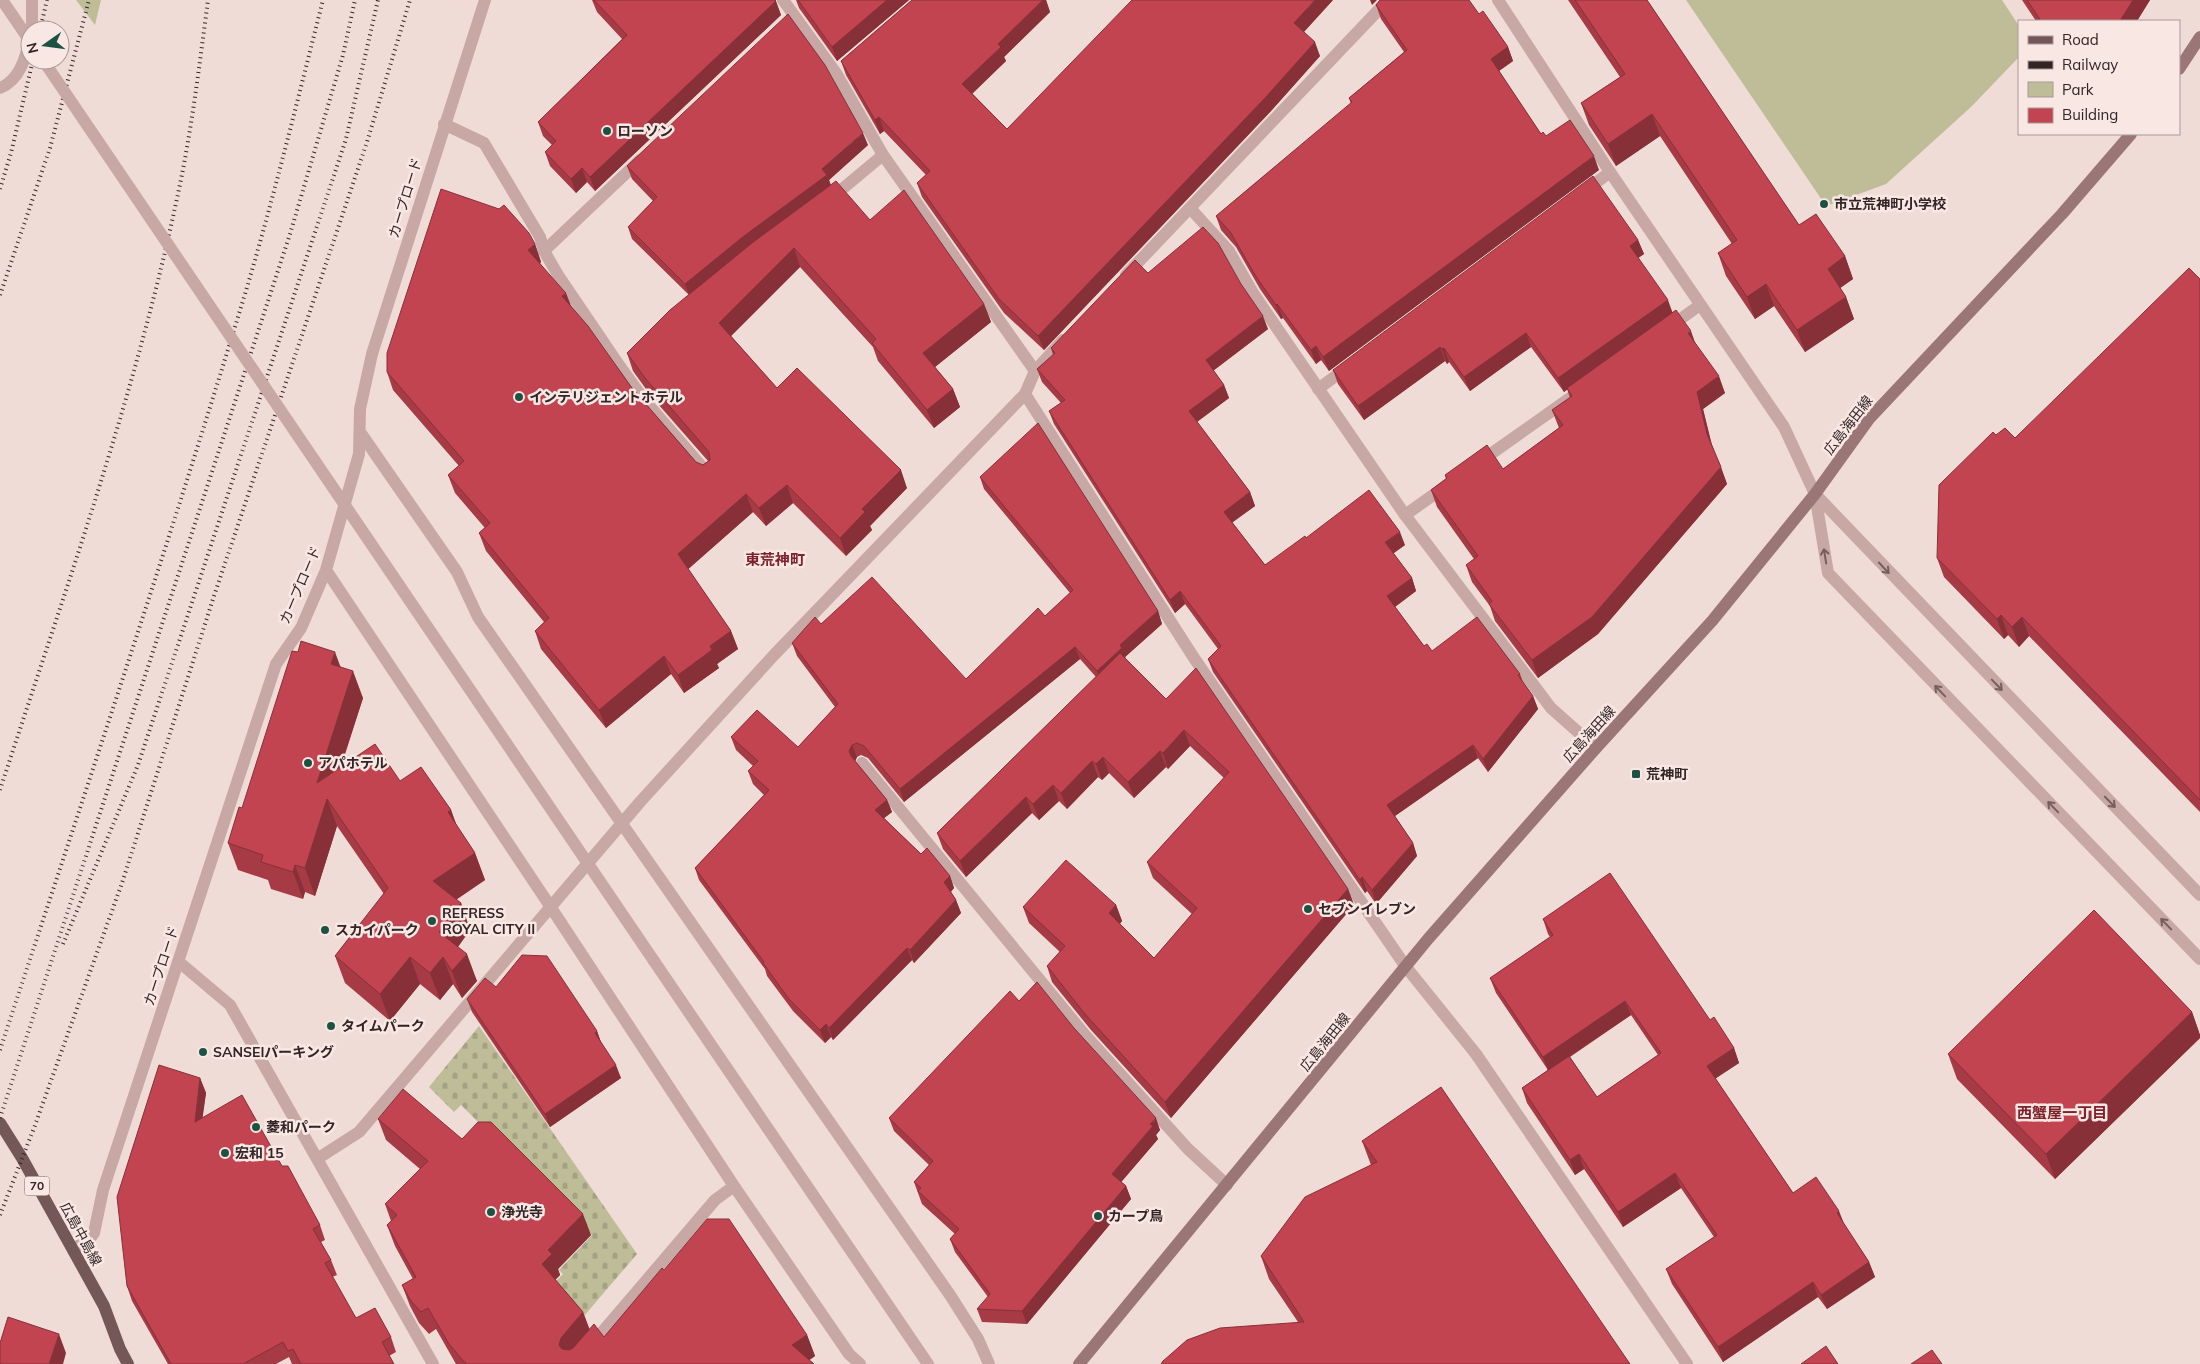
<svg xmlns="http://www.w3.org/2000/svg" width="2200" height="1364" font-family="Mulish,'Noto Sans JP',sans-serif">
<defs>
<pattern id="cemetery-stones" width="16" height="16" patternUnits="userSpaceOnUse" patternTransform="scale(1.25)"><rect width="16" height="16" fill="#bebd98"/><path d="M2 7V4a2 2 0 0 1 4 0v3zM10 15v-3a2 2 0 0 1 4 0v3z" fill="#a4a283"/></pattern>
</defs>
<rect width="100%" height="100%" fill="#f0dcd7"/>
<!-- cemetery -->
<path fill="url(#cemetery-stones)" d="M479 1026 637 1254 584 1316 551 1286 563 1274 559 1270 592 1235 461 1105 454 1112 429 1087Z"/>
<!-- park -->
<path fill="#bebd98" d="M76 0H101L95 25Z
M1686 0H2002L2019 26V57L1971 107 1886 184 1826 206Z"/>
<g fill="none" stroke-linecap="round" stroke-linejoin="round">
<!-- service -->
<path stroke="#c7a8a4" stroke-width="12" d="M1584 192 1610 172
M829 200 883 155
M544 251 640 160
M1668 328 1700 305
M1318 389 1349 366
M1478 463 1580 391
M1405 515 1446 486"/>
<!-- minor -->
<path stroke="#c7a8a4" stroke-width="12" d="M783 0 836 73 883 155 1035 371
M1498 0 1610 172 1784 427 1815 494
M32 30V0
M0 88C20 80 26 57 30 38
M444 124 484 143 540 237 544 251 558 275 619 365 645 401 709 475
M1190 208 1229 251 1253 293 1405 515 1551 708 1596 748
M1126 275 1388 0
M1025 394 1194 658 1406 967 1476 1054 1687 1364
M360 432 457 572 478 617 950 1295 978 1339 989 1364
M326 570 550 906 734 1186 849 1354 860 1364
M862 763 1085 1035 1188 1149 1227 1185
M179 962 230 1005 433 1364
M317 1159 359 1132 640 802 774 655 1025 394 1035 371 1063 340
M73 1249 89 1240 94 1233 103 1190 276 664 301 628 326 570 359 454 360 409 372 354 485 0
M575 1364 715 1200 734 1186"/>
<!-- tertiary -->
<path stroke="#c7a8a4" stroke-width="12" d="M1815 494 1828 573 2200 959
M1815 494 2200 895
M654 961 928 1364"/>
<!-- secondary -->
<path stroke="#9a7776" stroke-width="12" d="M2179 69 2200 37
M1079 1364 1428 939 1596 748 1712 621 1815 494 1869 419 2062 214 2131 134"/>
<!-- primary -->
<path stroke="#745757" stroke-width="12" d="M0 1123 22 1158 104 1306 120 1349 128 1364"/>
<!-- rail -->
<path stroke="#322526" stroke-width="4" stroke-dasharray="1 4" stroke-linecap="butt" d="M40 30 47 0
M0 189 11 153 33 60
M0 295 50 148 89 0
M0 790C63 596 133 403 176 203 191 136 199 68 208 0
M63 944 138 765 346 139 378 0
M0 1050C83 798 168 547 245 294 274 197 298 98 323 0
M0 1118 290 234 343 55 355 0
M0 1215 34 1128 122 883 214 596 367 142 410 0"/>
<!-- tertiary-bridge -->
<path stroke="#c7a8a4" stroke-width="12" d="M2 0 30 41
M43 60 654 961"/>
</g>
<!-- wall -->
<path fill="#a63a45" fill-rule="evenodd" d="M592 0H775L781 15 595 191 587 182 576 193 550 166 545 152 552 145 543 136 538 122 622 39 597 12Z
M796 0H909L837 61 799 8Z
M912 0H1046L1050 12 1004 57 1006 61 972 93 1007 129 1333 0 1304 32 1320 56 1271 111 1044 350 1004 313 922 197 917 183 926 175 884 131 880 134 846 75 841 61Z
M1568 0H1647L1799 225 1845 256 1853 279 1840 288 1846 297 1854 319 1805 352 1774 306 1755 319 1726 276 1718 253 1732 244 1660 136 1616 166 1589 125 1581 103 1620 77Z
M2022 0H2150L2137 21H2036Z
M1376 5 1479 14 1508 47 1513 61 1499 71 1541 134 1599 170 1329 371 1321 360 1316 364 1283 318 1281 319 1260 289 1236 247 1221 230 1216 216 1351 104 1349 98 1404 52 1381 19Z
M868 145 829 180 831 185 870 220 984 304 991 322 935 367 953 389 960 407 934 428 878 361 873 347 800 267 731 336 777 388 907 488 870 526 872 530 846 556 793 503 766 526 753 512 688 569 731 631 738 649 717 664 719 668 684 693 671 674 606 728 541 649 535 631 544 622 486 551 479 533 485 528 455 493 448 475 459 466 393 390 387 372 535 244 541 262 540 263 571 306 632 388 696 462 703 465 708 461 651 396 633 371 627 353 689 295 632 239 628 227 653 201 632 179 627 166Z
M1638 240 1644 254 1638 258 1673 313 1695 343 1725 393 1703 409 1712 445 1727 484 1598 634 1538 678 1495 621 1490 606 1472 582 1466 565 1474 559 1437 507 1431 490 1446 479 1445 475 1503 469 1559 428 1552 410 1570 398 1567 389 1564 392 1531 347 1470 391 1449 362 1447 364 1445 361 1364 420 1338 384 1333 370Z
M1148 273 1268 329 1213 371 1224 385 1229 398 1197 422 1250 492 1255 506 1232 522 1265 565 1306 538 1405 545 1393 553 1412 578 1416 591 1395 607 1424 646 1432 651 1520 674 1523 682 1533 696 1538 709 1488 772 1478 758 1395 816 1413 843 1417 856 1376 904 1367 891 1365 893 1213 672 1208 659 1218 649 1185 604 1175 613 1054 424 1049 411 1061 403 1042 382 1037 369 1053 355 1051 348Z
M2200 279V812L2029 636 2019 647 2008 635 2004 639 1944 577 1937 558 1996 435 2015 438Z
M980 477 1158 611 1162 624 1125 657 1126 659 1348 889 1354 905 1171 1118 1091 1030 1052 982 1047 966 1060 952 1029 923 1023 907 1116 905 1122 921 1120 924 1154 958 1192 914 1153 878 1147 862 1224 778 1190 746 1168 769 1166 767 1134 798 1109 773 1102 780 1098 777 1067 809 1059 801 1039 820 1032 813 966 877 943 849 937 833 1096 677 1080 659 904 802 868 758 861 755 857 757 855 761 887 800 892 812 884 818 921 854 950 876 954 888 951 892 956 900 961 913 914 963 912 960 833 1040 831 1037 825 1043 793 1011 767 976 765 969 699 880 695 868 764 795 753 784 748 771 753 766 736 750 731 737 798 747 835 707 797 656 792 643 821 624 966 679 1045 616 1070 593 984 489Z
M340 666 363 698 341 767 400 781 451 810 456 825 475 853 485 880 456 900 461 903 470 930 458 947 477 981 462 998 453 984 440 1000 420 984 390 1021 345 983 335 956 384 894 337 826 315 896 305 892 303 899 271 889 268 880 238 870 228 843 242 808Z
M1543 919 1710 1020 1734 1048 1739 1063 1715 1078 1793 1193 1844 1224 1869 1262 1875 1277 1827 1309 1818 1297 1723 1362 1672 1284 1666 1269 1714 1237 1681 1188 1623 1227 1584 1169 1575 1175 1527 1103 1522 1088 1548 1070 1496 993 1490 978 1550 937 1548 934ZM1631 1015 1658 1055 1597 1097 1570 1057Z
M496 987 597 1031 601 1043 621 1078 550 1127 472 1012 467 999Z
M1019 1001 1074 1028 1160 1130 1156 1135 1158 1139 1121 1182 1126 1186 1131 1199 1027 1324 982 1322 977 1309 988 1297 955 1252 950 1239 955 1234 922 1204 914 1182 929 1165 894 1131 889 1118Z
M2192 1012 2200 1035V1038L2055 1179 1957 1079 1948 1054Z
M200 1078 206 1093 202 1118 282 1166 320 1225 325 1240 321 1242 331 1260 337 1275 332 1277 356 1318 391 1337 396 1352 389 1356 394 1364H292L289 1357 276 1364H168L132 1301 127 1286Z
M378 1119 462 1139 591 1235 558 1269 560 1275 555 1280 583 1312 589 1329 604 1337 664 1270 807 1335 815 1356 809 1360 814 1364H456L436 1329 429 1334 419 1323 410 1306 402 1285 413 1279 395 1246 387 1225 391 1221 385 1204 420 1169 386 1140Z
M1362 1141 1630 1364 1298 1322 1269 1279 1261 1256 1371 1165Z"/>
<!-- shaded-wall -->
<path fill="#873038" d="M887 0H909L837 61 832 47Z
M1043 0H1046L1050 12 1004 57 1006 61 968 98 962 84 998 44Z
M1315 0H1333L1299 37 1294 23Z
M1370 0H1377L1372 5Z
M2133 0H2150L2137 21H2120Z
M776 1 781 15 595 191 590 177Z
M1315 42 1320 56 1271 111 1044 350 1038 336Z
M1508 47 1513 61 1496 73 1491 59Z
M1652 114 1660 136 1616 166 1608 144Z
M879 117 884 131 880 134 875 120Z
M863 133 868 145 829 180 831 187 690 297 685 284 822 169Z
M1594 156 1599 170 1329 371 1323 357Z
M582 168 587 182 576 193 571 179Z
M1638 240 1644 254 1635 260 1630 246Z
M535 244 541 262 535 268 528 250Z
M794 248 800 267 726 341 719 323Z
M1845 256 1853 279 1836 291 1828 269Z
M1766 284 1774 306 1755 319 1747 297Z
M566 293 573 311 562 296Z
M1846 297 1854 319 1805 352 1797 330Z
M1668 300 1673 314 1564 392 1558 378Z
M984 304 991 322 930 371 923 353Z
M1277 304 1283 318 1281 319 1276 305Z
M1263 316 1268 329 1210 373 1206 360Z
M1691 331 1697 348 1688 333Z
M1526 333 1531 347 1470 391 1464 377Z
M1316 346 1321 360 1316 364 1311 350Z
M1440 347 1445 361 1364 420 1358 406Z
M1444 348 1449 362 1447 364 1442 349Z
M1719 376 1725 393 1703 409 1713 451 1707 434 1697 392Z
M1224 385 1229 398 1194 424 1189 411Z
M953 389 960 407 934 428 927 410Z
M1721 467 1727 484 1598 634 1538 678 1532 660Z
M901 470 907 488 870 526 872 530 846 556 840 538 862 509Z
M787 485 793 503 766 526 759 508Z
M1250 492 1255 506 1229 525 1224 512Z
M746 494 753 512 685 572 678 554Z
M1400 532 1405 545 1390 556 1385 542Z
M1412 578 1416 591 1392 609 1387 596Z
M1180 591 1185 604 1175 613 1170 600Z
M1158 611 1162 624 1125 657 1127 661 1101 683 1097 671 1120 645Z
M2001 615 2008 635 2004 639 1997 619Z
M2022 617 2029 636 2019 647 2012 627Z
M731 631 738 649 717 664 719 668 684 693 678 675 710 646Z
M1075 647 1080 659 904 802 900 789Z
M335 652 345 679 331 664Z
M664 656 671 674 606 728 599 710Z
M353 671 363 698 329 802 327 799 337 826 315 896 305 868 317 783Z
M1533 696 1538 709 1488 772 1483 759Z
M1184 730 1190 746 1168 769 1163 753Z
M852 745 857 757 854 764 849 751Z
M1473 745 1478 758 1392 818 1387 805Z
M1160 751 1166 767 1134 798 1128 782Z
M1103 757 1109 773 1102 780 1096 764Z
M1092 761 1098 777 1067 809 1061 793Z
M1053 785 1059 801 1039 820 1033 804Z
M1026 797 1032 813 966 877 960 861Z
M887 800 892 812 879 822 875 810Z
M451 810 461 837 448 812Z
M1413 843 1417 856 1376 904 1372 890Z
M475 853 485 880 443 908 433 881Z
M295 865 305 892 303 899 293 872Z
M950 876 954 888 948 894 944 882Z
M1362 877 1367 891 1365 893 1360 880Z
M1348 889 1354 905 1171 1118 1165 1102Z
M956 900 961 913 914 963 910 950Z
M461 903 470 930 449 959 439 932Z
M1116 905 1122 921 1115 929 1109 913Z
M907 948 912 960 833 1040 829 1028Z
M467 954 477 981 462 998 452 971Z
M410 957 420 984 390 1021 380 994Z
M443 957 453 984 440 1000 430 973Z
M1625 1001 1631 1015 1548 1071 1543 1057Z
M2192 1012 2200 1035V1038L2055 1179 2046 1154Z
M826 1024 831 1037 825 1043 820 1030Z
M597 1031 602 1045 595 1033Z
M1734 1048 1739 1063 1712 1081 1707 1066Z
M616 1065 621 1078 550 1127 545 1114Z
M200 1078 206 1093 200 1137 195 1122Z
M1156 1118 1160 1130 1156 1135 1158 1139 1117 1187 1112 1174Z
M1579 1154 1584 1169 1575 1175 1570 1160Z
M1675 1173 1681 1188 1623 1227 1618 1212Z
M1126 1186 1131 1199 1027 1324 1022 1311Z
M1839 1211 1845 1226 1837 1213Z
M583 1214 591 1235 558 1269 560 1275 549 1286 542 1264 548 1250Z
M1869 1262 1875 1277 1827 1309 1821 1295Z
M1813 1282 1818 1297 1723 1362 1718 1347Z
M583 1312 591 1333 569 1359 559 1345 561 1338Z
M59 1334 66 1353 63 1364H49Z
M807 1335 815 1356 804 1364 792 1345Z"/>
<!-- building -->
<path fill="#c14450" stroke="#873038" d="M594 0H775L776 1 590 177 582 168 571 179 545 152 556 141 538 122 627 35Z
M798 0H887L832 47Z
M912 0H1043L998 44 1001 47 962 84 1007 129 1132 0H1315L1294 23 1315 42 1266 97 1038 336 999 299 917 183 930 171 879 117 875 120 841 61Z
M1380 0H1469L1479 14 1483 11 1508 47 1491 59 1541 134 1543 132 1546 136 1570 120 1594 156 1323 357 1316 346 1311 350 1277 304 1276 305 1255 275 1231 233 1216 216 1352 102 1349 98 1407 50 1376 5Z
M1575 0H1647L1799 225 1816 214 1845 256 1828 269 1846 297 1797 330 1766 284 1747 297 1718 253 1737 240 1652 114 1608 144 1581 103 1625 74Z
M2027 0H2133L2120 21H2041Z
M788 14 825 65 863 133 822 169 827 175 744 236 685 284 628 227 657 197 627 166Z
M1593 176 1638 240 1630 246 1668 300 1558 378 1526 333 1464 377 1444 348 1442 349 1440 347 1358 406 1333 370Z
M836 181 870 220 904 190 984 304 923 353 953 389 927 410 872 343 876 339 794 248 719 323 777 388 797 368 901 470 862 509 865 512 840 538 787 485 759 508 746 494 678 554 731 631 710 646 712 650 678 675 664 656 599 710 535 631 549 618 479 533 490 523 448 475 464 461 387 372V353L441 189 499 209 504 205 529 233 535 244 528 250 564 291 566 293 562 296 588 326 632 388 696 462 703 465 710 460 709 452 645 378 627 353 670 310 752 243Z
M1203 227 1218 243 1241 284 1263 316 1206 360 1224 385 1189 411 1250 492 1224 512 1265 565 1305 536 1306 538 1369 490 1400 532 1385 542 1412 578 1387 596 1424 646 1427 644 1432 651 1477 617 1520 674 1518 675 1533 696 1483 759 1473 745 1387 805 1413 843 1372 890 1362 877 1360 880 1208 659 1221 646 1180 591 1170 600 1049 411 1065 400 1037 369 1055 353 1051 348 1135 260 1148 273Z
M2189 268 2200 279V800L2022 617 2012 627 2001 615 1997 619 1937 558 1939 485 1993 432 1996 435 2005 428 2015 438Z
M1676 310 1691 331 1688 333 1719 376 1697 392 1707 434 1721 467 1592 617 1532 660 1489 604 1492 601 1466 565 1478 556 1431 490 1447 478 1445 475 1487 445 1503 469 1563 425 1552 410 1572 396 1567 388Z
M1038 423 1158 611 1120 645 1122 648 1097 671 1075 647 900 789 864 746 857 743 852 745 849 751 851 756 887 800 875 810 921 854 927 848 950 876 944 882 956 900 910 950 907 948 829 1028 826 1024 820 1030 789 999 763 963 764 962 695 868 769 790 748 771 758 761 731 737 757 710 798 747 838 704 792 643 815 617 821 624 872 577 966 679 1038 608 1045 616 1073 590 980 477Z
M301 641 335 652 331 664 353 671 317 783 375 744 400 781 421 767 451 810 448 812 475 853 433 881 461 903 439 932 467 954 452 971 443 957 430 973 410 957 380 994 335 956 388 888 327 799 305 868 295 865 293 872 261 862 263 855 228 843 239 807 242 808 292 651 298 652Z
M1120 653 1166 699 1196 668 1348 889 1165 1102 1085 1014 1047 966 1065 946 1023 907 1066 860 1116 905 1109 913 1154 958 1197 908 1147 862 1229 772 1184 730 1163 753 1160 751 1128 782 1103 757 1096 764 1092 761 1061 793 1053 785 1033 804 1026 797 960 861 937 833Z
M1610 873 1710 1020 1714 1017 1734 1048 1707 1066 1793 1193 1816 1177 1839 1211 1837 1213 1869 1262 1821 1295 1813 1282 1718 1347 1666 1269 1717 1235 1675 1173 1618 1212 1579 1154 1570 1160 1522 1088 1569 1056 1597 1097 1661 1053 1625 1001 1543 1057 1490 978 1553 935 1543 919Z
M2094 910 2192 1012 2046 1154 1948 1054Z
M522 955 547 956 597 1031 595 1033 616 1065 545 1114 467 999 485 978 496 987Z
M1037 982 1074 1028 1156 1118 1150 1124 1153 1126 1112 1174 1126 1186 1022 1311 977 1309 990 1294 950 1239 959 1229 918 1191 921 1188 914 1182 933 1161 889 1118 1010 991 1019 1001Z
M159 1065 200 1078 195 1122 242 1095 282 1166H288L320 1225 313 1229 331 1260 325 1263 356 1318 375 1308 391 1337 382 1342 394 1364H301L293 1349 288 1351 283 1342 243 1364H171L127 1286 117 1197Z
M1441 1087 1630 1364H1161L1163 1361 1187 1340 1220 1328 1304 1322 1261 1256 1305 1197 1377 1162 1362 1141Z
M403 1089 462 1139 478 1122H491L583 1214 548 1250 552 1254 542 1264 583 1312 561 1338 559 1345 562 1349 569 1350 573 1348 594 1324 604 1337 662 1268 664 1270 707 1219H729L807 1335 792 1345 814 1364H466L449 1344 428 1308 421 1312 411 1301 402 1285 416 1277 387 1225 397 1215 385 1204 428 1161 378 1119Z
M8 1317 59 1334 49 1364H0V1343Z
M1826 1346 1838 1364H1801Z
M1932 1350 1942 1364H1911Z"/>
<!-- one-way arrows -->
<defs><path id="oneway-shaft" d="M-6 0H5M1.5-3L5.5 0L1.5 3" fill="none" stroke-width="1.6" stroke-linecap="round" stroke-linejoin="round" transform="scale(1.25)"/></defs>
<g stroke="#75605f">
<use href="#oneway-shaft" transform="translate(1825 556) rotate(-99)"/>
<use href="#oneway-shaft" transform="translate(1884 568) rotate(47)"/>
<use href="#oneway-shaft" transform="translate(1997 685) rotate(46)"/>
<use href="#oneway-shaft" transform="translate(1940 691) rotate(-134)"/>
<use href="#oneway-shaft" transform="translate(2110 802) rotate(46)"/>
<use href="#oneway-shaft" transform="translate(2053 807) rotate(-134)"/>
<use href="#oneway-shaft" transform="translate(2166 924) rotate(-134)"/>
</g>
<!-- markers -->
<g fill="#1d5243" stroke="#f8e7e3" stroke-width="2">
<circle cx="607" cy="131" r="5"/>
<circle cx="1824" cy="204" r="5"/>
<circle cx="519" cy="397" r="5"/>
<circle cx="308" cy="763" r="5"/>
<rect x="1631" y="769" width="10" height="10" rx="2.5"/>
<circle cx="1308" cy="909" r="5"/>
<circle cx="432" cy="921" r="5"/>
<circle cx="325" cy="930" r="5"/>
<circle cx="331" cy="1026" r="5"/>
<circle cx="203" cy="1052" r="5"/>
<circle cx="256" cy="1127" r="5"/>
<circle cx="225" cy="1153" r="5"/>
<circle cx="491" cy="1212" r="5"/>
<circle cx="1098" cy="1216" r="5"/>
</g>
<g text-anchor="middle" stroke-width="5" stroke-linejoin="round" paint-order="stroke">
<!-- shield labels -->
<rect fill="#f8e7e3" stroke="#6d5f5f" stroke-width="1" x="24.5" y="1176.5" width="25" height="19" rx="4"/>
<g font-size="12" font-weight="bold" fill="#322526">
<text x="37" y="1190">70</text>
</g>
<!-- poi labels -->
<g font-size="14" font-weight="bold" fill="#322526" stroke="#f8e7e3" text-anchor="start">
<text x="617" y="136">ローソン</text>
<text x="1834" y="209">市立荒神町小学校</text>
<text x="529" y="402">インテリジェントホテル</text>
<text x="318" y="768">アパホテル</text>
<text x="1646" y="779">荒神町</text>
<text x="1318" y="914">セブンイレブン</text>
<text x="442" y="918">REFRESS<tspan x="442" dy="16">ROYAL CITY II</tspan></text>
<text x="335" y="935">スカイパーク</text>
<text x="341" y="1031">タイムパーク</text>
<text x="213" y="1057">SANSEIパーキング</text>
<text x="266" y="1132">菱和パーク</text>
<text x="235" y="1158">宏和 15</text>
<text x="501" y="1217">浄光寺</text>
<text x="1108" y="1221">カープ鳥</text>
</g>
<!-- street labels -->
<g font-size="14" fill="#322526" stroke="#f8e7e3">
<text transform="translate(405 198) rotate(-73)" y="5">カープロード</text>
<text transform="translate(1848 425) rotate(-52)" y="5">広島海田線</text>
<text transform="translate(300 585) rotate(-67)" y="5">カープロード</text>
<text transform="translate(1589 734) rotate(-48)" y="5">広島海田線</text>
<text transform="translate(161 966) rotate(-72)" y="5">カープロード</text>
<text transform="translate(1325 1042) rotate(-51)" y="5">広島海田線</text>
<text transform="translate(81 1234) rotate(61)" y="5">広島中島線</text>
</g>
<!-- neighbourhood labels -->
<g font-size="15" font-weight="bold" fill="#7e222b" stroke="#f8e7e3">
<text x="775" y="565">東荒神町</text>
<text x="2062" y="1118">西蟹屋一丁目</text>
</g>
</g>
<!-- legend -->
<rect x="2018" y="20" width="162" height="115" fill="#f8e7e3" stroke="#a99997"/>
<rect x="2028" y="36" width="25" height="8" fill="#745757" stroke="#a99997"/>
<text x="2062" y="45" font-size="15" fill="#322526">Road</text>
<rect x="2028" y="61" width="25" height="8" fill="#322526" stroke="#a99997"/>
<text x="2062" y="70" font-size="15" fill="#322526">Railway</text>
<rect x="2028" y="82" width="25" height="15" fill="#bebd98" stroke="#a99997"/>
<text x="2062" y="95" font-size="15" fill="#322526">Park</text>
<rect x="2028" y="108" width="25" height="15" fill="#c14450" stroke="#a99997"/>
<text x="2062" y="120" font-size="15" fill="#322526">Building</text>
<!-- north arrow -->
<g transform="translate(45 45) rotate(256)"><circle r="24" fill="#f8e7e3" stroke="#a99997"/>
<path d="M0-4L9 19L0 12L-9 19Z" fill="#1d5243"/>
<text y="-8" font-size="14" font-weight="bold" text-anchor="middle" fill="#322526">N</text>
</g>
</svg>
